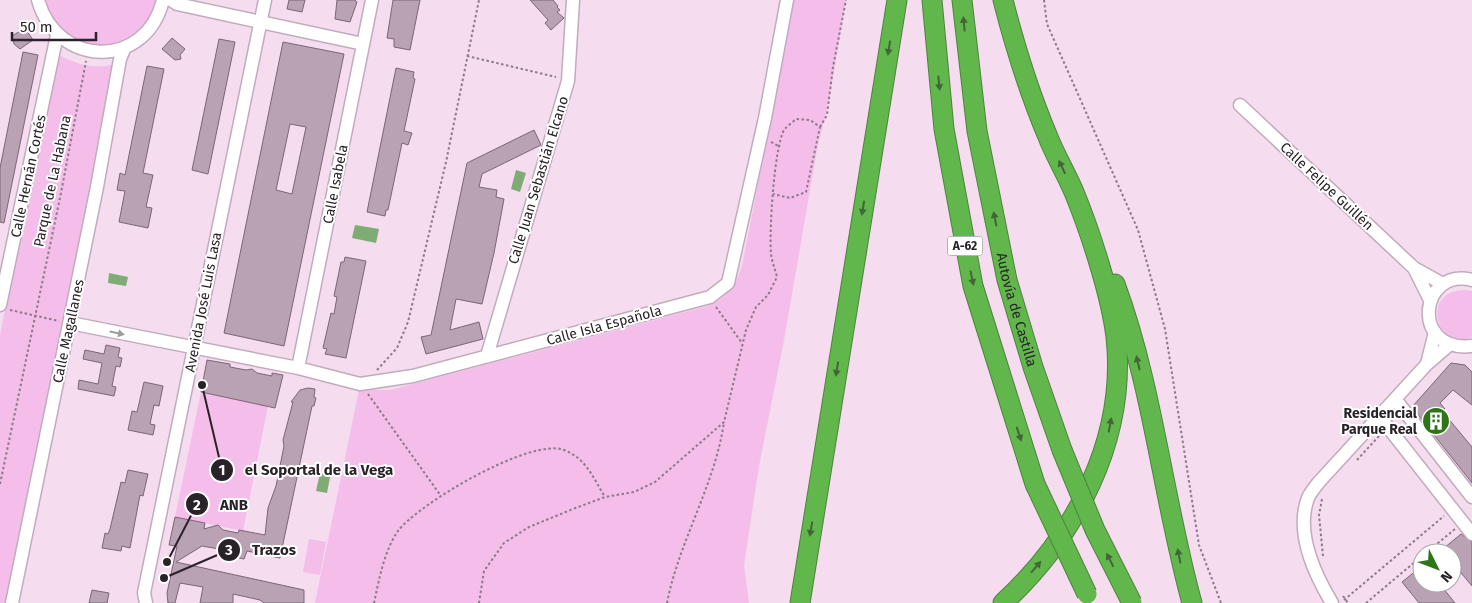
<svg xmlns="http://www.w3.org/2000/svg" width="1472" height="603" font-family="'Fira Sans',sans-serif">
<rect width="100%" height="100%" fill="#f5dcef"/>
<!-- green -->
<path fill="#f4bdea" d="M43 0H158L145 27 127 41 104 47 81 44 53 23Z
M794 0H846C837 48 832 97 818 144L784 340 759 466 744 565 749 603H315L359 390H390L413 384 708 306C728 297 735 287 742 266Z
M57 54C75 64 95 70 115 64L5 603H0V335Z
M1466 290 1472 291V337C1435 352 1420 289 1466 290Z
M201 392 268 406 243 531 175 517Z
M309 539 326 542 320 575 303 572Z"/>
<!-- water -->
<path fill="#7fac74" d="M516 170 526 173 520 192 511 189Z
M355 225 379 229 376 243 352 238Z
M109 273 128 277 126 286 108 283Z
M325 471 331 472 327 493 316 491 320 473 325 474Z"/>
<!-- building -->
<path fill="#b8a2b4" stroke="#7b6677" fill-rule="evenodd" d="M289 0H305L302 12 287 9Z
M337 0H355L357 2 350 22 335 19Z
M393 0H420L410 50 394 47V39L387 38Z
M530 0H553L558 6 557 7 560 10 557 12 564 18 551 30 545 23 548 20Z
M25 28 33 40 20 49 14 44 12 36Z
M172 38 185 49 180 55 181 59 175 60 162 49Z
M219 39 235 42 208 174 192 170Z
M283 42 344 54 284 346 224 333ZM290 124 306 127 292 194 276 190Z
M23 52 38 55 4 223 0 222V168Z
M147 66 164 69 143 173 153 175 146 207 152 208 148 228 119 222 125 191 117 190 120 173 125 175Z
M396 68 414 72 413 78 415 79 404 131 412 133 408 145 402 143 388 210H386L385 216 367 212Z
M534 130 541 145 482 174 479 187 497 190 496 197 504 199 494 253 482 304 456 299 450 330 479 322 483 339 426 354 421 337 431 335 467 163Z
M345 257 366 261 346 358 325 354 327 349 323 348 331 313 334 314 337 297 334 296 341 262H344Z
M106 345 120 348 118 357 122 358 120 367 116 366 112 386 116 387 114 396 78 389 79 380 98 384 102 363 83 359 85 350 104 354Z
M207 360 230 364V367L246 370 252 369 257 373 272 376V373L283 375 275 408 201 392Z
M1451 363 1465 365 1472 372V405L1453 390 1440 403 1445 409 1442 411 1472 447V483L1412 407Z
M144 382 163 386 159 406 154 405 150 424 155 425 153 435 128 430 132 411 137 412Z
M308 388 315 389 314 397 316 398 314 406H312L280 558 247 551 244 559 218 553 219 549 202 546 176 562 304 590V603H264L260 600 233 594V603H200L203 587 180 583 175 603H168L167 593 177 546 169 545 175 517 205 523 204 529 218 525 223 530 238 533 239 530 265 535 268 508 276 486 284 446 283 440 293 402H291L300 390Z
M128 470 148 474 143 496 140 495 130 548 122 546 121 551 102 548 105 533 108 534 110 529 121 482 125 483Z
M1461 534 1472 542V586L1452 562V553H1438Z
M1422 566V583H1439L1455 603H1419L1402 582Z
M92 590 109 593 107 603H89Z"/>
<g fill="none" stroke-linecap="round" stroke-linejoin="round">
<!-- minor casing -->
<g stroke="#c2abbd" stroke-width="15">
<path id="minor" d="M38 0C57 68 146 70 163 0
M171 0 177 4 363 44
M1240 105 1414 268 1443 284
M1414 268 1430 300
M1472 280C1419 267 1410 353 1472 346
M0 305 57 35
M70 323 298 368 360 384 413 376 710 297 728 283 765 118 787 0
M487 356 568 81 573 0
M1427 364 1435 332
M298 368 372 0
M1395 399 1472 497
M1380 417 1472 534
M12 603 97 187 120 59 125 47
M146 603 144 593 265 0
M1332 603C1315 575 1295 532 1308 498 1310 493 1315 487 1319 482L1427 364 1449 345"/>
</g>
<!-- highway casing -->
<g stroke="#4e833f" stroke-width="21">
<g id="highway">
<path d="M932 0 944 129 973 286 1035 484"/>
<path id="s1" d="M962 0 977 131 1007 280 1033 367 1062 450"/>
<path d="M1003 0C1015 47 1029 92 1048 137 1055 155 1066 173 1074 192 1090 231 1111 295 1116 337 1127 438 1076 536 1003 603"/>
<path d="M1115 284C1153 387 1163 498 1192 603"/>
<path d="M800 603 897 0"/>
</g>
</g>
<!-- path -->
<path stroke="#8b7a87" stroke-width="2" stroke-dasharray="2.5 2.5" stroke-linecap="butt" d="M1044 0 1047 24 1138 230 1165 329 1199 545 1221 603
M467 56 556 77
M820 127 827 115 833 67 846 0
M771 142 780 147
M716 307 742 343
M10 310 59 321
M377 370 397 348 408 322 446 162 479 0
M368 394 441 496
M1357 460 1379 436
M0 484 61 193 86 61
M1322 499 1319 515 1323 556
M1426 553 1455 529
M1343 596 1348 603
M1344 600 1444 516
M374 603C379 580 384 551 398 531 418 504 531 437 564 450 587 459 593 478 605 497
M479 603 484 571 504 543 529 527 573 509 605 497 634 492 655 482 724 422 746 330 756 307 768 295 777 277C775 269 772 262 771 254 769 231 774 149 784 130 787 126 792 123 796 119L810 120 820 127 806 192 790 198 773 194
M667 603C679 541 715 485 724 422
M1366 603 1422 556"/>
<!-- minor -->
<use href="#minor" stroke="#fff" stroke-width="12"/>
<!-- highway -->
<use href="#highway" stroke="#61b74b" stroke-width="19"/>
<!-- highway-bridge casing -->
<g stroke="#4e833f" stroke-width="21" stroke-linecap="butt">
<path id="highway-bridge" d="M1062 450 1095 530 1132 603
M1035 484 1087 594"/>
</g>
<!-- highway-bridge -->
<use href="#highway-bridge" stroke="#61b74b" stroke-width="19"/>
</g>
<!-- one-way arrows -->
<defs><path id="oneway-solid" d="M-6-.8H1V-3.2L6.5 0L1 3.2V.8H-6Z" transform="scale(1.25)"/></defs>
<g fill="#436538">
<use href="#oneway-solid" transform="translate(964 24) rotate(-95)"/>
<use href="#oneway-solid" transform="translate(889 48) rotate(99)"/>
<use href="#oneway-solid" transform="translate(939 83) rotate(84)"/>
<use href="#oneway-solid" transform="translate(1062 167) rotate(-115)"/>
<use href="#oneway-solid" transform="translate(863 208) rotate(99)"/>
<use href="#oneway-solid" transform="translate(995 219) rotate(-101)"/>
<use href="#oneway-solid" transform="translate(972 278) rotate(78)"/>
<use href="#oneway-solid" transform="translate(1138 363) rotate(-103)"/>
<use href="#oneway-solid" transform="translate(837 369) rotate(99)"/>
<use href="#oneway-solid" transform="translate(1110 425) rotate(-79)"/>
<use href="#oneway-solid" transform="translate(1019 434) rotate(72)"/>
<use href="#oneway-solid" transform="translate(811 529) rotate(99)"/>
<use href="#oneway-solid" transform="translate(1179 556) rotate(-101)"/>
<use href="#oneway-solid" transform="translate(1110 560) rotate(-117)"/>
<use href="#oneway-solid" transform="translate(1036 567) rotate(-49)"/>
</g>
<use fill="#9f9c9f" href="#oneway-solid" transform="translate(117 333) rotate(12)"/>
<!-- icons -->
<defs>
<g id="building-disc" transform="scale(1.4375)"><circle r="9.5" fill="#2e7518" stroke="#fff"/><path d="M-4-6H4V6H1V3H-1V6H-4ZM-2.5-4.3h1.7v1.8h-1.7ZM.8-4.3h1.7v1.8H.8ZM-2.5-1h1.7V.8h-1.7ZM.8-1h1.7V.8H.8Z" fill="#fff"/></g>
</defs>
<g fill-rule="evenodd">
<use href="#building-disc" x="1436" y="421"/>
</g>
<g text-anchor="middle" stroke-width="4" stroke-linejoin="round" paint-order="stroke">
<!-- shield labels -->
<rect fill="#fff" stroke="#6a6469" stroke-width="1" x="947.5" y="236.5" width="35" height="19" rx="4"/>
<g font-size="12" font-weight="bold" fill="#2a2229">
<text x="965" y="250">A-62</text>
</g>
<!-- street labels -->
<g font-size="14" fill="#2a2229" stroke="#fff">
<text transform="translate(28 176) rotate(-78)" y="5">Calle Hernán Cortés</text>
<text transform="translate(538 180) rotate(-73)" y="5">Calle Juan Sebastián Elcano</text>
<text transform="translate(52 181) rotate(-78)" y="5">Parque de La Habana</text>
<text transform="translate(335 184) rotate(-79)" y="5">Calle Isabela</text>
<text transform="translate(1327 186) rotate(43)" y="5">Calle Felipe Guillén</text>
<text transform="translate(203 302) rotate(-79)" y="5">Avenida José Luis Lasa</text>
<text dy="5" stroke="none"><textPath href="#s1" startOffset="315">Autovía de Castilla</textPath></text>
<text transform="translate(604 325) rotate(-15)" y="5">Calle Isla Española</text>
<text transform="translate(68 331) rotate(-78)" y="5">Calle Magallanes</text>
</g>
<!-- poi labels -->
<g font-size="14" font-weight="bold" fill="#2a2229" stroke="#fff" text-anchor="end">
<text x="1417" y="418">Residencial<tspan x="1417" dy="16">Parque Real</tspan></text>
</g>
</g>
<!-- callouts -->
<path fill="none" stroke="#2a2229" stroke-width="2" d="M202 385L222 470M167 562L197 504M164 578L229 550"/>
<g fill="#2a2229" stroke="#fff" stroke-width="2">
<circle cx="202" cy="385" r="5"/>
<circle cx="167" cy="562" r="5"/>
<circle cx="164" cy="578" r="5"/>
<circle cx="222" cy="470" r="12"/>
<circle cx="197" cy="504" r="12"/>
<circle cx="229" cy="550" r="12"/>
</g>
<g font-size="15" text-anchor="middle" font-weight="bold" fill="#fff">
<text x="222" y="475">1</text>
<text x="197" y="510">2</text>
<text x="229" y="555">3</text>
</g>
<g font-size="15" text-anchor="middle" font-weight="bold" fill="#2a2229" stroke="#fff" stroke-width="4" stroke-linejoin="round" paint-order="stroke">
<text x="319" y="475">el Soportal de la Vega</text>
<text x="234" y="510">ANB</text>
<text x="274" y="555">Trazos</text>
</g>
<!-- north arrow -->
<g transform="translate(1437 568) rotate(132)"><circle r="24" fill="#ffffff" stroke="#aaa7a9"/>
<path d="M0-4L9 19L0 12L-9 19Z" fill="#2e7518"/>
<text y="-8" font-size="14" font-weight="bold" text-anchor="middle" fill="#2a2229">N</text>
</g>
<!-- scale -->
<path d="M12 32v8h84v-8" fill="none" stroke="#2a2229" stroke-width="2.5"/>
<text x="20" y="32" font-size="15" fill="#2a2229" stroke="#ffffff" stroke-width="4" paint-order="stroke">50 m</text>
</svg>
